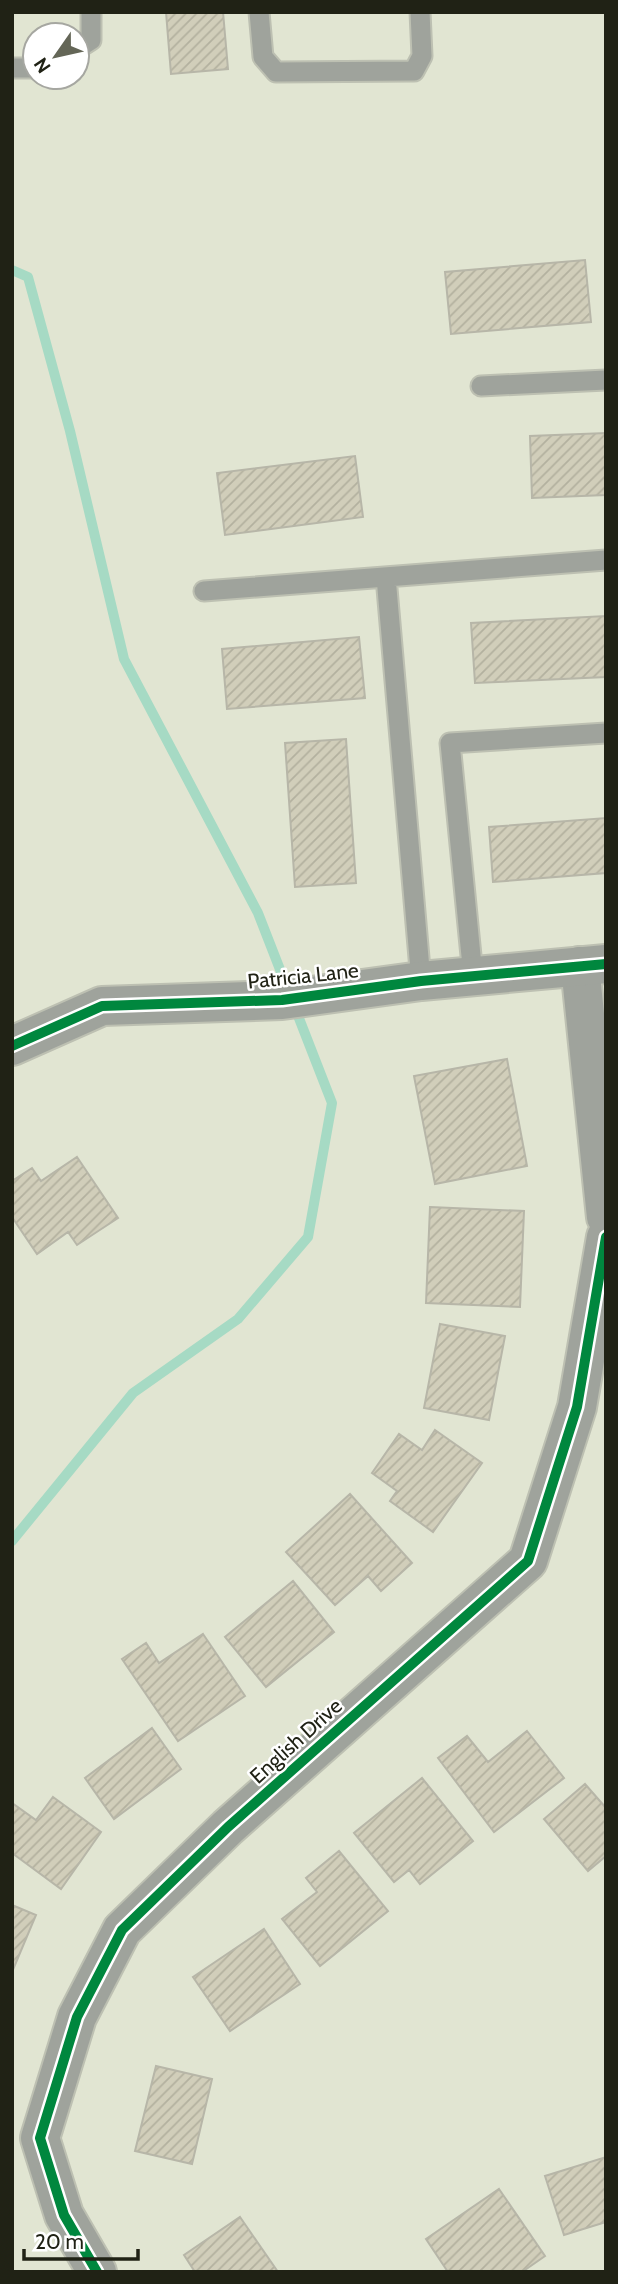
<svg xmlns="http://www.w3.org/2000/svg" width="618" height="2284" font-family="Cabin,sans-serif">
<defs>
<pattern id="building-hatch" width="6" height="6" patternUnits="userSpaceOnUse" patternTransform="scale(1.75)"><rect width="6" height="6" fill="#d1ceba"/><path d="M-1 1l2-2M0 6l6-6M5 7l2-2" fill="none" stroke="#b3b19f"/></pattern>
</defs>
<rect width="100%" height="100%" fill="#e1e5d2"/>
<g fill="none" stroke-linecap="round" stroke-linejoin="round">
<!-- stream -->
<path stroke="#a6dac4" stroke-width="10" d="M12 270 28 277 70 431 124 659 258 913 332 1103 308 1237 238 1319 133 1393 12 1541"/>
</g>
<!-- building -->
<path fill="url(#building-hatch)" stroke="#b7b6a8" stroke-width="2" d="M166 12H223L228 69 171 74Z
M585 260 591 322 451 334 445 272Z
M606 433V495L532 498 530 436Z
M355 456 363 517 225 535 217 473Z
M606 616V677L475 683 471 623Z
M359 637 365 698 227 709 222 649Z
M346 739 356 883 295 887 285 743Z
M606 818V873L493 882 489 827Z
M507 1059 527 1166 435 1184 414 1076Z
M77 1157 118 1218 77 1245 68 1232 37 1254 12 1217V1181L32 1168 41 1181Z
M430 1207 524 1211 520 1307 426 1303Z
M440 1324 505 1336 489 1420 424 1408Z
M435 1430 482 1463 433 1532 390 1501 397 1491 372 1473 399 1434 422 1450Z
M350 1494 412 1563 381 1591 368 1576 335 1605 286 1552Z
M293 1581 334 1632 266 1687 225 1637Z
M203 1634 245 1696 178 1741 122 1659 146 1643 159 1663Z
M152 1728 181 1769 114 1819 85 1778Z
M527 1731 564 1778 494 1832 438 1758 467 1736 488 1762Z
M422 1778 473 1841 420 1884 409 1870 394 1882 354 1833Z
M585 1784 606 1808V1856L588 1871 544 1819Z
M53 1797 101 1832 61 1889 12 1853V1803L36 1820Z
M339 1851 388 1911 320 1966 282 1919 317 1892 306 1878Z
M12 1905 36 1915 12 1972Z
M264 1929 300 1984 230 2031 193 1977Z
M156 2066 212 2079 192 2164 135 2151Z
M606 2157V2222L564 2235 545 2176Z
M499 2189 545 2256 522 2272H448L426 2239Z
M240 2217 278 2272H195L184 2255Z"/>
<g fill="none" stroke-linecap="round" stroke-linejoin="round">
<!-- service casing -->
<g stroke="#bdc0b2" stroke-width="23">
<path id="service" d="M259 12 263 57 276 72 414 71 422 56 420 12
M77 49 91 40V12
M12 68H35
M481 386 606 380
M386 577 421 981
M204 591 606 560
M473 976 450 743 606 733"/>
</g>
<!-- minor casing -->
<g stroke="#bdc0b2" stroke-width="42">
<path id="minor" d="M580 966 606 1217
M97 2272 64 2215 40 2138 77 2017 122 1930 228 1827 528 1561 577 1407 606 1237"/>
</g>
<!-- tertiary casing -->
<g stroke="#bdc0b2" stroke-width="42">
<path id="tertiary" d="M12 1046 102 1006 282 1000 421 981 606 964"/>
</g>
<!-- service -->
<use href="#service" stroke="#9fa39c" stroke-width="19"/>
<!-- minor -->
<use href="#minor" stroke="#9fa39c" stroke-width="38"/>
<!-- tertiary -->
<use href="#tertiary" stroke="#9fa39c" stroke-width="38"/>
<!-- cycleway casing -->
<g stroke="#fff" stroke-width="15">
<path id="cycleway" d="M12 1046 102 1006 282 1000 421 981 606 964
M97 2272 64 2215 40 2138 77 2017 122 1930 228 1827 528 1561 577 1407 606 1237"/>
</g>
<!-- cycleway -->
<use href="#cycleway" stroke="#00873e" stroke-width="10"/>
</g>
<g text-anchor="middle" stroke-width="5" stroke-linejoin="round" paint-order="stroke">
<!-- street labels -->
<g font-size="21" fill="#202215" stroke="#fff">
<text transform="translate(303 976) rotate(-6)" y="7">Patricia Lane</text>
<text transform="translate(296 1741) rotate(-42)" y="7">English Drive</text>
</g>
</g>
<!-- border -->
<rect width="618" height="2284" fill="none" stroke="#202215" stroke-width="28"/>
<!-- north arrow -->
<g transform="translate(56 56) rotate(236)"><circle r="33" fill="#ffffff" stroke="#a6a7a1" stroke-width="2"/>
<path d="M0-5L12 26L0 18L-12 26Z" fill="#646657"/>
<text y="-10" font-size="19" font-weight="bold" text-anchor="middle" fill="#202215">N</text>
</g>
<!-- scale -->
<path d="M24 2249v10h114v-10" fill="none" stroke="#202215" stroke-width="3.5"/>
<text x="35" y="2249" font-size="21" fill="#202215" stroke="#ffffff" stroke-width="5" paint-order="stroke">20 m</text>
</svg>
